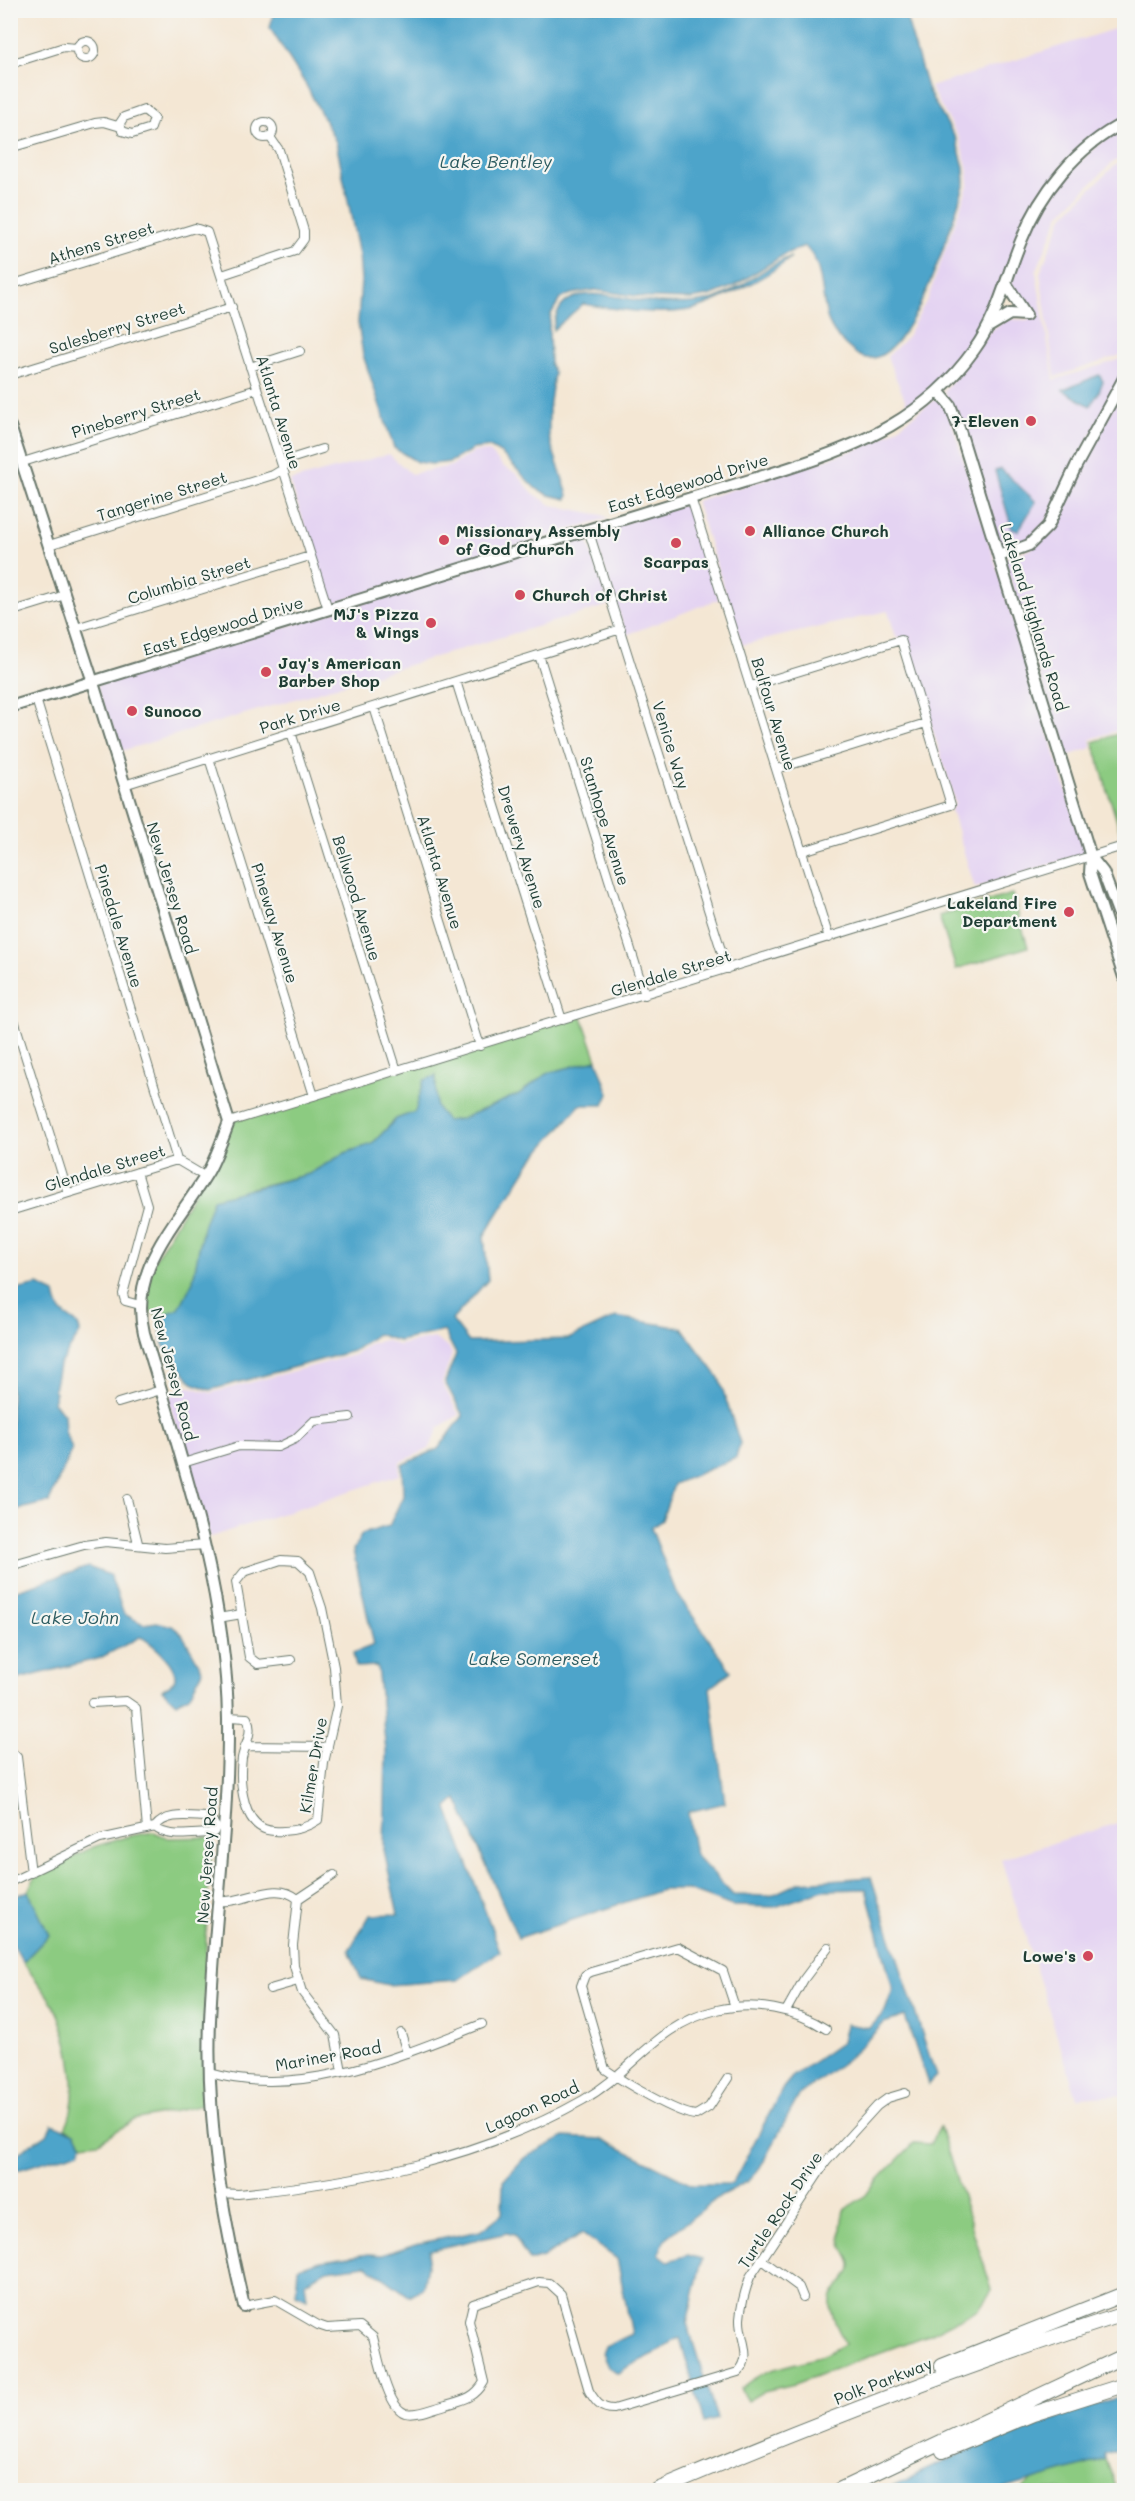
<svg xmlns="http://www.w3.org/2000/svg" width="1135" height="2501" font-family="Mali,sans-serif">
<rect width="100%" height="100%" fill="#f6f6f2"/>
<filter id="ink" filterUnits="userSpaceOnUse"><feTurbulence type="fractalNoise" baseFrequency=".0167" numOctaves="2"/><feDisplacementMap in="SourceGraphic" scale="12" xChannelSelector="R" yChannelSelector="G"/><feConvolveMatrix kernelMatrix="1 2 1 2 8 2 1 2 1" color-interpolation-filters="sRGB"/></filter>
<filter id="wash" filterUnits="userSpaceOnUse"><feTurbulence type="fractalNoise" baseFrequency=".008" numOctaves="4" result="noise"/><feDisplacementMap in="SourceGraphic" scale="24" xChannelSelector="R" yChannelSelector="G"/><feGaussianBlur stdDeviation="1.35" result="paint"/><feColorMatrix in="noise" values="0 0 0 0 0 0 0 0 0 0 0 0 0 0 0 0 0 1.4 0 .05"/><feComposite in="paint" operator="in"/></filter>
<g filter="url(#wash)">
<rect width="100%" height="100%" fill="#f4e7d4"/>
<!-- built -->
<path fill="#e4d3f2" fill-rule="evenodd" d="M1124 26V119L1061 168 972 346 935 388 909 409 887 357 906 338 928 298 969 183 967 166 959 138 930 87Z
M1124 128V155L1111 164 1060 214 1036 272 1054 380 1124 358V372L1045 524 1027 542 1002 551 944 391 990 331 1007 319 1029 320 1030 315 1011 284 1034 221 1067 174 1101 143ZM1084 381 1090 406 1064 390Z
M1124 160V354L1055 377 1040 273 1063 216 1113 167Z
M1124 386V728L1091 739V748L1066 757 1094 851 1004 559 1031 549 1051 529 1080 468Z
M938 397 947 407 1086 853 975 888 951 810 955 804 949 781 904 639 896 637 888 611 742 645 696 501 858 449 892 432Z
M489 451 504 467 517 474 533 493 551 505 602 515 608 518 330 604 290 481 389 454 411 474 451 466 474 452Z
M689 503 719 599 626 635 593 532Z
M585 534 609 605 118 752 97 685Z
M434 1338 449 1348 452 1354 442 1383 459 1415 439 1427 429 1449 400 1462 399 1475 210 1537 168 1399 182 1387H191L211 1393 354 1355 368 1344 385 1340 398 1345Z
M1124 1821V2106L1121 2095 1077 2098 1001 1859Z"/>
<!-- green -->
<path fill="#8ccb81" stroke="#56845a" stroke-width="1.5" d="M1124 732V845L1093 742Z
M1012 894 1028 947 956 969 939 916Z
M581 1014 597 1060 548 1073 519 1094 461 1119 447 1121 436 1107V1076L415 1112 396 1119 372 1144 345 1153 309 1174 251 1188 203 1227 193 1281 179 1309 159 1317 140 1305 144 1278 204 1176 229 1122Z
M154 1832 168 1838 213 1837 207 1900 204 2048 208 2104 134 2120 99 2142 82 2144 75 2133 65 2128C81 2099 71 2047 59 2017 52 1998 34 1979 23 1962L49 1935 28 1891 35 1876 93 1847 129 1836Z
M940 2127 992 2290 979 2309 927 2335 795 2384 764 2391 747 2401 740 2389C765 2367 786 2367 815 2358 825 2355 836 2349 845 2344 840 2331 829 2316 831 2300 832 2287 853 2277 851 2264 850 2258 845 2252 843 2247 839 2235 841 2222 844 2210L866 2195 874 2184 914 2143 930 2144Z
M1106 2459 1115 2486 1120 2490H1021L1033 2480Z"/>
<!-- water -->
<path fill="#4ea4ca" stroke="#36707f" stroke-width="1.5" d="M274 10 895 11 906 17 928 91 956 139 964 167 965 183C954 214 906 391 855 353 844 344 835 337 829 323 820 300 825 262 804 246L785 254 734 286 712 295 692 299 650 298 595 290 571 294 560 299 551 314 549 329 550 364 554 373 549 409V438L568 495 567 499 549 495 535 488 502 454 490 447 473 449 450 462 432 464 417 462 394 448 363 355 358 323 361 280 359 255 336 142 306 85 270 28Z
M791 257C773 274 713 305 689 310 654 316 617 309 583 304L553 330C558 276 614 298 650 302 670 304 695 305 714 299 743 289 767 264 791 257Z
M1099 375 1103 381 1098 394 1090 406 1063 390Z
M1001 469 1036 502 1018 531 1012 529 995 471Z
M597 1060 609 1094 604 1105H580L531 1161 484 1236 488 1280 452 1320 469 1342 568 1339 616 1317 682 1328 719 1378 740 1443 736 1458 674 1484 662 1520 651 1528 676 1592 731 1671 710 1688 725 1803 688 1812 695 1855 733 1895 770 1896 800 1882 871 1877 936 2076 928 2084 905 2016 884 2023 849 2058 800 2094 758 2171 749 2181 720 2196 665 2239 659 2254 668 2261 688 2255 702 2259 687 2323 717 2419 704 2423 680 2338C669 2341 664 2348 654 2354 642 2360 630 2365 618 2373L608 2367 602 2353 605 2347 632 2334 617 2259 582 2234 543 2257 529 2261 514 2235 507 2233 430 2250 423 2288 409 2296 366 2265 327 2270 305 2282 307 2299 296 2294 298 2268 321 2261 369 2254 382 2255 415 2244 480 2231 502 2214 503 2181 524 2158 564 2137 602 2139 692 2184H732L783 2088 792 2077 842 2042 846 2024 870 2028 885 2011 893 1989 866 1889 823 1890 775 1907 732 1906 688 1890H662L518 1938 457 1799 447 1808 500 1951 458 1980 388 1985 361 1979 349 1950 370 1915 398 1914 384 1851 386 1751 377 1666 356 1667 353 1653 374 1645 353 1550 362 1534 389 1526 403 1496 402 1465 438 1449 463 1416 445 1382 456 1354 444 1331 398 1341 377 1334 353 1351 210 1390 192 1383 163 1345 159 1317 179 1309 193 1281 203 1227 213 1199 309 1174 345 1153 372 1144 396 1119 415 1112 424 1080 436 1076V1107L447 1121 461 1119 519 1094 548 1073Z
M38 1285 55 1293C56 1299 57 1307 62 1312 69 1321 79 1319 80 1333L59 1365 54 1390 56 1393 53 1402 64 1414 65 1431 72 1449 49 1502 11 1511V1291Z
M88 1567 110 1575 124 1614 143 1624 157 1622 172 1626 182 1634 203 1671 189 1696 176 1703 162 1690C166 1687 172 1684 174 1681 181 1668 150 1640 140 1637L100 1658 11 1681V1592Z
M28 1891 49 1935 23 1962 11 1941V1898Z
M52 2124 75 2133 82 2144 80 2151 11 2172V2158L47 2134Z
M1124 2395V2448L1104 2454 1106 2459 999 2490H884L979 2445Z"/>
</g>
<g filter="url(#ink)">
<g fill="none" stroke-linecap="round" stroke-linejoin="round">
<!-- street casing -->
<g stroke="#6a786c" stroke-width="10">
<path id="street" d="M77 50a9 9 0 1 1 18 0a9 9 0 1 1-18 0Z
M10 64 64 47 77 48
M144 110 154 118 151 128 132 134 122 131 120 123 124 117Z
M257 130a8 8 0 1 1 16 0a8 8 0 1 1-16 0Z
M10 148 95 123 104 122 121 127
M222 275 295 251 304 239V231L279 150 270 137
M10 285 195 228 207 232 328 609
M250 367 300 351
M10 375 232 307
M23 462 257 389
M691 498 829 938
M588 529 727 969
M49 545 273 475 283 469 287 460 322 449
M10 612 65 595
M76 628 310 556
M539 655 645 995
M456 681 562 1020
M751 686 901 640 951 805 803 851
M36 699 177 1160
M374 707 480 1046
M291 732 397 1071
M209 758 314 1096
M777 769 926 723
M124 785 621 629
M10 1007 68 1193
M229 1122 1120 847
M137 1172 147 1205 123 1294 125 1301 140 1305
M10 1211 177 1160 204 1176
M118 1403 161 1390
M183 1463 239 1446 278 1447 295 1439 314 1421 350 1417
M127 1499 138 1543
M10 1566 84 1545 106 1542 165 1548 205 1545
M218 1618 242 1614
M92 1703 126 1701 136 1708 147 1829
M228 1717 247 1718C254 1732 245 1744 242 1758 239 1781 242 1830 274 1831 289 1832 305 1829 318 1820L324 1763 337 1706 334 1667 322 1608 310 1572 298 1561 281 1560 244 1572 236 1582 249 1657 258 1664 291 1660
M245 1746 328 1747
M10 1750 17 1757 31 1873
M155 1827C167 1839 194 1833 210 1833L214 1832 216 1827
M10 1882 100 1839 155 1827C167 1811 191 1817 210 1817L216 1827
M298 1899 334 1875
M219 1901C246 1904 275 1879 298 1899L293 1945 294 1966 302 1992 335 2035 342 2071
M270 1989 298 1981
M786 2011 804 1979 828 1947
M401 2033 407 2053
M210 2073C301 2099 398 2057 482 2024
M728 2078 709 2107 696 2115C677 2114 622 2081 605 2069L581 1986 585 1975 591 1972 678 1947 723 1971 735 2007
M221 2193 238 2194C357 2182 477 2160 583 2100 634 2071 655 2025 717 2010 754 2001 795 2009 826 2029
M761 2259 799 2287 803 2297
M244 2306 275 2300 318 2325 327 2328 360 2326 373 2337C378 2355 387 2407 405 2413 417 2416 434 2408 446 2405 463 2400 475 2398 484 2382L469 2321 473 2304 539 2282 549 2283 561 2294 589 2391C596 2402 600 2409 614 2409L738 2372C754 2356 739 2338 740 2319 741 2304 745 2291 750 2277L826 2162 877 2106 888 2098 905 2093"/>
</g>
<!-- secondary casing -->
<g stroke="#6a786c" stroke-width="14">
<path id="secondary" d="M1007 285 1026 315
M990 326 1010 314 1026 315
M938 391 950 405 960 431 1091 857 1090 873 1124 977
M10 426 90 673 229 1122C223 1138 217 1155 209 1170 179 1222 128 1267 144 1333 181 1458 226 1587 228 1719 229 1821 214 1920 210 2021 206 2118 222 2213 244 2306
M999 556 1029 545 1048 526 1076 466 1124 378
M10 707 786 469C862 445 926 417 974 350 998 317 1006 277 1021 241 1040 193 1077 146 1124 123
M1091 857 1103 872 1124 928"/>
</g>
<!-- highway casing -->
<g stroke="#6a786c" stroke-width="16">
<path id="highway" d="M942 2366 1124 2294
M943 2451 1033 2414 1124 2385
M657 2490C811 2425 966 2365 1124 2314
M839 2490 1124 2356"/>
</g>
<!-- street -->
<use href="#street" stroke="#fff" stroke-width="8"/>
<!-- secondary -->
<use href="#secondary" stroke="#fff" stroke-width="10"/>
<!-- highway -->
<use href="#highway" stroke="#fff" stroke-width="14"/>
</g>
</g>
<!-- markers -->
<g fill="#d1495b" stroke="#f6f6f2" stroke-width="2">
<circle cx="1031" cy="421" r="6"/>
<circle cx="750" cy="531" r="6"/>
<circle cx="444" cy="540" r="6"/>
<circle cx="676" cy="543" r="6"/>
<circle cx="520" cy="595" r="6"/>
<circle cx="431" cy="623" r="6"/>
<circle cx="266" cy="672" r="6"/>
<circle cx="132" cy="711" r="6"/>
<circle cx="1069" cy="912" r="6"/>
<circle cx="1088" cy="1956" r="6"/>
</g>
<g text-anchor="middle" stroke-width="4.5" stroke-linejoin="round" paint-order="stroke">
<!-- street labels -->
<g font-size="16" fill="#1f3d34" stroke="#f6f6f2">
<text transform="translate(101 243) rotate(-17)" y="6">Athens Street</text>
<text transform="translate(117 328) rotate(-17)" y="6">Salesberry Street</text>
<text transform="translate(279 412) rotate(73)" y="6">Atlanta Avenue</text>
<text transform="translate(136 413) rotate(-17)" y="6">Pineberry Street</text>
<text transform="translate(688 483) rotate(-17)" y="6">East Edgewood Drive</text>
<text transform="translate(162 496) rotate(-17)" y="6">Tangerine Street</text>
<text transform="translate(189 580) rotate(-17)" y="6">Columbia Street</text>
<text transform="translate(1034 617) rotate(73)" y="6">Lakeland Highlands Road</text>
<text transform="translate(223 626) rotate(-17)" y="6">East Edgewood Drive</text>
<text transform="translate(774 714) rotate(73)" y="6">Balfour Avenue</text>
<text transform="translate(300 716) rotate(-17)" y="6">Park Drive</text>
<text transform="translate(671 745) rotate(73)" y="6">Venice Way</text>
<text transform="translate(605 821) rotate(73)" y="6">Stanhope Avenue</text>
<text transform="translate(522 847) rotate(73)" y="6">Drewery Avenue</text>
<text transform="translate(440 872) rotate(73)" y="6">Atlanta Avenue</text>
<text transform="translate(172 888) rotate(73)" y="6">New Jersey Road</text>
<text transform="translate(357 898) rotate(73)" y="6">Bellwood Avenue</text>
<text transform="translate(275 923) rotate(73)" y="6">Pineway Avenue</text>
<text transform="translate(119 926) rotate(73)" y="6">Pinedale Avenue</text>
<text transform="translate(671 973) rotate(-17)" y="6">Glendale Street</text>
<text transform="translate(105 1168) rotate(-17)" y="6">Glendale Street</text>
<text transform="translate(174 1374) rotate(75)" y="6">New Jersey Road</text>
<text transform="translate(313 1765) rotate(-80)" y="6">Kilmer Drive</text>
<text transform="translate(207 1855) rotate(-86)" y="6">New Jersey Road</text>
<text transform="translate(328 2056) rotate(-10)" y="6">Mariner Road</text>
<text transform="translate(532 2107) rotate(-25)" y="6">Lagoon Road</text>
<text transform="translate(780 2210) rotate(-56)" y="6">Turtle Rock Drive</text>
<text transform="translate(883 2381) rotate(-21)" y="6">Polk Parkway</text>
</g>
<!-- poi labels -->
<g font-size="16" font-weight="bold" fill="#1f3d34" stroke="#f6f6f2" text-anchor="start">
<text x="1019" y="427" text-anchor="end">7-Eleven</text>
<text x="456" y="537">Missionary Assembly<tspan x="456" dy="18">of God Church</tspan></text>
<text x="762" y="537">Alliance Church</text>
<text x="676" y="568" text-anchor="middle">Scarpas</text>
<text x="532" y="601">Church of Christ</text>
<text x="419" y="620" text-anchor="end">MJ's Pizza<tspan x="419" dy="18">&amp; Wings</tspan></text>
<text x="278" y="669">Jay's American<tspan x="278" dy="18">Barber Shop</tspan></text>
<text x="144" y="717">Sunoco</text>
<text x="1057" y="909" text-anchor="end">Lakeland Fire<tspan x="1057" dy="18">Department</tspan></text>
<text x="1076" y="1962" text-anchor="end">Lowe's</text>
</g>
<!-- water labels -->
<g font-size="18" font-style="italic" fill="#2d5c61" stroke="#f6f6f2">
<text x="496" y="168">Lake Bentley</text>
<text x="75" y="1624">Lake John</text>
<text x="534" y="1665">Lake Somerset</text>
</g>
</g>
<!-- margin -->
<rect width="1135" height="2501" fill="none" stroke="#f6f6f2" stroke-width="36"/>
</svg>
